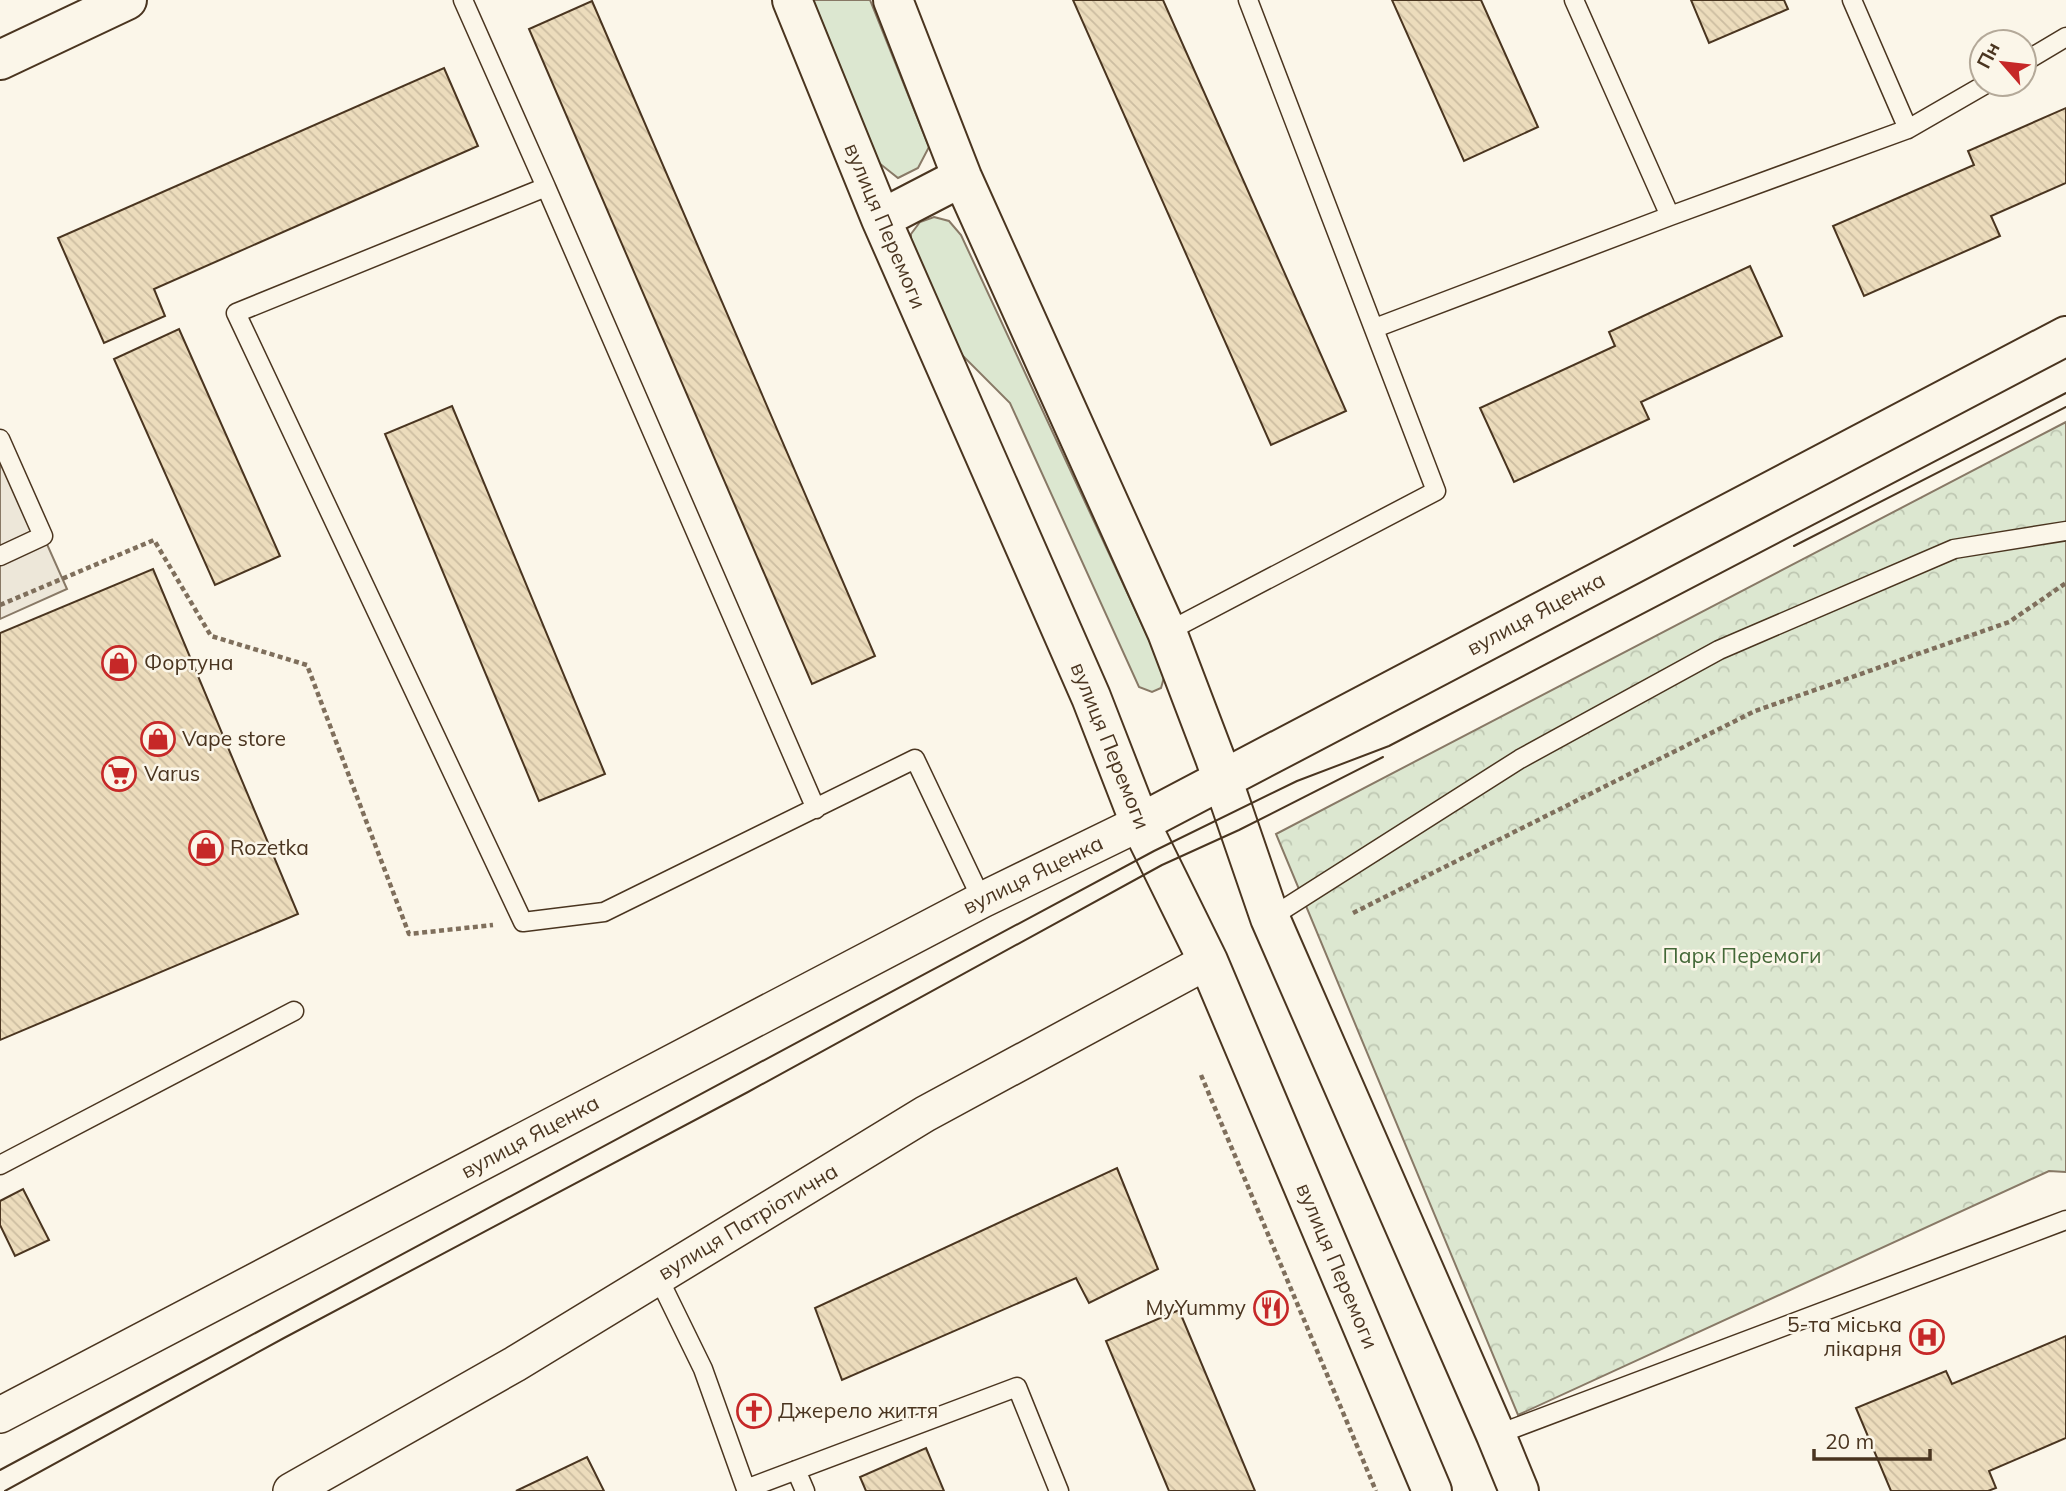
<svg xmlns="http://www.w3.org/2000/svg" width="2066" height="1491" font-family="Mulish,sans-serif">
<defs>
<pattern id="park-crowns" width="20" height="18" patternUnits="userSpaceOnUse" patternTransform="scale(1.75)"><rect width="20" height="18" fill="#dce7d0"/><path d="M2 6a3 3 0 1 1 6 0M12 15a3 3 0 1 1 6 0" fill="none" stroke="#bec7b2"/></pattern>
<pattern id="building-back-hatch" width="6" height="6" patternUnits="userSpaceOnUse" patternTransform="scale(1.75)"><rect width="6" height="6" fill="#ecdcbc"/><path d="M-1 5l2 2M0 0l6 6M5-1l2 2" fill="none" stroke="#ccbda1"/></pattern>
</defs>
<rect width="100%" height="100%" fill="#fbf6e9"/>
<!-- grass -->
<path fill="#dce7d0" stroke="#887966" stroke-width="2" d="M813 0H870L929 147 918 168 898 178 879 163Z
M934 217 949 221 961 235 1165 674 1161 688 1152 692 1139 687 1010 403 951 344 911 256V234L920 222Z"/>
<!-- park -->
<path fill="url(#park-crowns)" stroke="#887966" stroke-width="2" d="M2066 422V1172L2049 1171 1518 1415 1276 834Z"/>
<!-- parking -->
<path fill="#ede7d9" stroke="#887966" stroke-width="2" d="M0 439 67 589 0 619Z"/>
<!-- building -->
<path fill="url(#building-back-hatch)" stroke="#4a3520" stroke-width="2" d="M1073 0H1163L1346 411 1271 445Z
M1392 0H1481L1538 127 1464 161Z
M1691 0H1784L1788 9 1709 43Z
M592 1 875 656 812 684 529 29Z
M444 68 478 146 154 289 165 316 104 343 58 238Z
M2066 108V183L1991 216 2000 236 1864 296 1833 226 1974 165 1968 151Z
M1750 266 1782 336 1641 402 1649 419 1514 482 1480 408 1615 346 1609 332Z
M179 329 280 556 215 585 114 359Z
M452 406 605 774 539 801 385 434Z
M153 569 298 914 0 1040V633Z
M1117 1168 1158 1269 1089 1303 1076 1278 842 1380 815 1308Z
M23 1189 49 1240 15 1256 0 1225V1201Z
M1179 1310 1255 1491H1169L1106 1341Z
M2066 1336V1438L1989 1471 1996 1488 1988 1491H1891L1856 1408 1946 1371 1952 1384Z
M926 1448 944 1491H866L860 1477Z
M587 1457 604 1491H516Z"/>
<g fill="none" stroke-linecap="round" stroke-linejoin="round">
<!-- service casing -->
<g stroke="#4a3520" stroke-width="21">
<path id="service" d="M463 0 546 187 236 313 523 922 604 912 915 759 982 900
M1574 0 1670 216
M1852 0 1908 129
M2024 62 2066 37
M546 187 816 809
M1375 328 1670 216 1908 129 1986 84
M0 439 43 536 0 556
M1167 632 1436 491 1248 0
M1270 918 1520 759 1719 650 1954 549 2066 531
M0 1165 294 1011
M658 1277 703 1369 746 1489 1017 1387 1059 1491
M1496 1435 2066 1220
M796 1470 805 1491"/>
</g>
<!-- minor casing -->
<g stroke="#4a3520" stroke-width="38">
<path id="minor" d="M0 1415 982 900 1140 823
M291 1491 515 1364 925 1114 1208 961"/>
</g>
<!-- tertiary casing -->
<g stroke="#4a3520" stroke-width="42">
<path id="tertiary" d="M0 60 127 0"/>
</g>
<!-- secondary casing -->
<g stroke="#4a3520" stroke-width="42">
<path id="secondary" d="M792 0 881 219 1091 697 1140 823 1208 961 1432 1491
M893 0 962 177 1167 632 1215 758 1270 918 1496 1435 1519 1491
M881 219 962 177
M1140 823 2066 336"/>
</g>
<!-- path -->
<path stroke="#7f6f5c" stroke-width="4.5" stroke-dasharray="5 3.5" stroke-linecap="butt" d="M0 605 154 540 211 636 307 665 409 934 493 925
M1353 913 1755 711 2009 622 2066 583
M1201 1075 1376 1491"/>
<!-- service -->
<use href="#service" stroke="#fbf6e9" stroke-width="18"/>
<!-- minor -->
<use href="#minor" stroke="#fbf6e9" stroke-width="35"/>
<!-- tertiary -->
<use href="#tertiary" stroke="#fbf6e9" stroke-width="38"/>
<!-- secondary -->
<use href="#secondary" stroke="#fbf6e9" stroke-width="38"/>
<!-- tram -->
<path stroke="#4a3520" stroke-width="2" d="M1794 546 2066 407
M0 1470 1154 851 1297 781 1389 746 2066 393
M5 1491 284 1338 748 1092 1162 865 1239 830 1383 757"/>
</g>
<!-- icons -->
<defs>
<g id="shop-ring" transform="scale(1.75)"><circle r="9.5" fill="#fbf6e9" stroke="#c62828" stroke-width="1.5"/><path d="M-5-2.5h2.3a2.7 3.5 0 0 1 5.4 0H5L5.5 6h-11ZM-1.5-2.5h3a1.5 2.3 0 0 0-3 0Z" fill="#c62828"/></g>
<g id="supermarket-ring" transform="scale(1.75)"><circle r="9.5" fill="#fbf6e9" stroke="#c62828" stroke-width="1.5"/><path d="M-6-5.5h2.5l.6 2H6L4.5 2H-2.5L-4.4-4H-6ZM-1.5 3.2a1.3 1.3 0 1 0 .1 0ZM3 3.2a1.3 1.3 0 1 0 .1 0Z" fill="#c62828"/></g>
<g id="restaurant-ring" transform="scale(1.75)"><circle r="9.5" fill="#fbf6e9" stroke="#c62828" stroke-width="1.5"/><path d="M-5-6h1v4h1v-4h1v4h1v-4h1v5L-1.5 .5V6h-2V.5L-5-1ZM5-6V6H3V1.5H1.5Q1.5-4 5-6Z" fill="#c62828"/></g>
<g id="hospital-ring" transform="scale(1.75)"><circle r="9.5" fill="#fbf6e9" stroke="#c62828" stroke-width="1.5"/><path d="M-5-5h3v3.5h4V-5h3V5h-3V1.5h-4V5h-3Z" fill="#c62828"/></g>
<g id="church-ring" transform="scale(1.75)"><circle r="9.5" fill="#fbf6e9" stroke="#c62828" stroke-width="1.5"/><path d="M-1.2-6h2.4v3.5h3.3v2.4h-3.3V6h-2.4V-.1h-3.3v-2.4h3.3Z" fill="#c62828"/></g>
</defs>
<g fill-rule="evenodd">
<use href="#shop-ring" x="119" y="663"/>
<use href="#shop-ring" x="158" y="739"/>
<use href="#supermarket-ring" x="119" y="774"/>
<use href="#shop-ring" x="206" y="848"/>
<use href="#restaurant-ring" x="1271" y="1308"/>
<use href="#hospital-ring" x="1927" y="1337"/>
<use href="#church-ring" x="754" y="1411"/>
</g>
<g text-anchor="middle" stroke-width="5" stroke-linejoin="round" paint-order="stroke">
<!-- street labels -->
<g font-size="21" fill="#4a3520" stroke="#fbf6e9">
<text transform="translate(885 226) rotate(67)" y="7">вулиця Перемоги</text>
<text transform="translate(1536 614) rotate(-28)" y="7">вулиця Яценка</text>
<text transform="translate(1110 746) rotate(68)" y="7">вулиця Перемоги</text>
<text transform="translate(1033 875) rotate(-26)" y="7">вулиця Яценка</text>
<text transform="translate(530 1137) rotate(-28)" y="7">вулиця Яценка</text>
<text transform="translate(748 1222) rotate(-31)" y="7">вулиця Патріотична</text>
<text transform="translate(1337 1266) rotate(67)" y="7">вулиця Перемоги</text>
</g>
<!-- poi labels -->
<g font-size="21" fill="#4a3520" stroke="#fbf6e9" text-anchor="start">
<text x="144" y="670">Фортуна</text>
<text x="182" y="746">Vape store</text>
<text x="144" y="781">Varus</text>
<text x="230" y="855">Rozetka</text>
<text x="1246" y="1315" text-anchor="end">MyYummy</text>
<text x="1902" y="1332" text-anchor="end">5-та міська<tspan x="1902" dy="24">лікарня</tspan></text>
<text x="778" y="1418">Джерело життя</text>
</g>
<!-- park labels -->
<g font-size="21" fill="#436837" stroke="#fbf6e9">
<text x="1742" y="963">Парк Перемоги</text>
</g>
</g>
<!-- north arrow -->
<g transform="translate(2003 63) rotate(298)"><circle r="33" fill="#fbf6e9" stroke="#b4a999" stroke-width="2"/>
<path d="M0-5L12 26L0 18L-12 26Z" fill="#c62828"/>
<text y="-10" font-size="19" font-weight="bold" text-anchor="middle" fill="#4a3520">Пн</text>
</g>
<!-- scale -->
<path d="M1814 1449v10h116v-10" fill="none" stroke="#4a3520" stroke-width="3.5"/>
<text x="1825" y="1449" font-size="21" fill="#4a3520" stroke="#fbf6e9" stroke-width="5" paint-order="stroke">20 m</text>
</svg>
